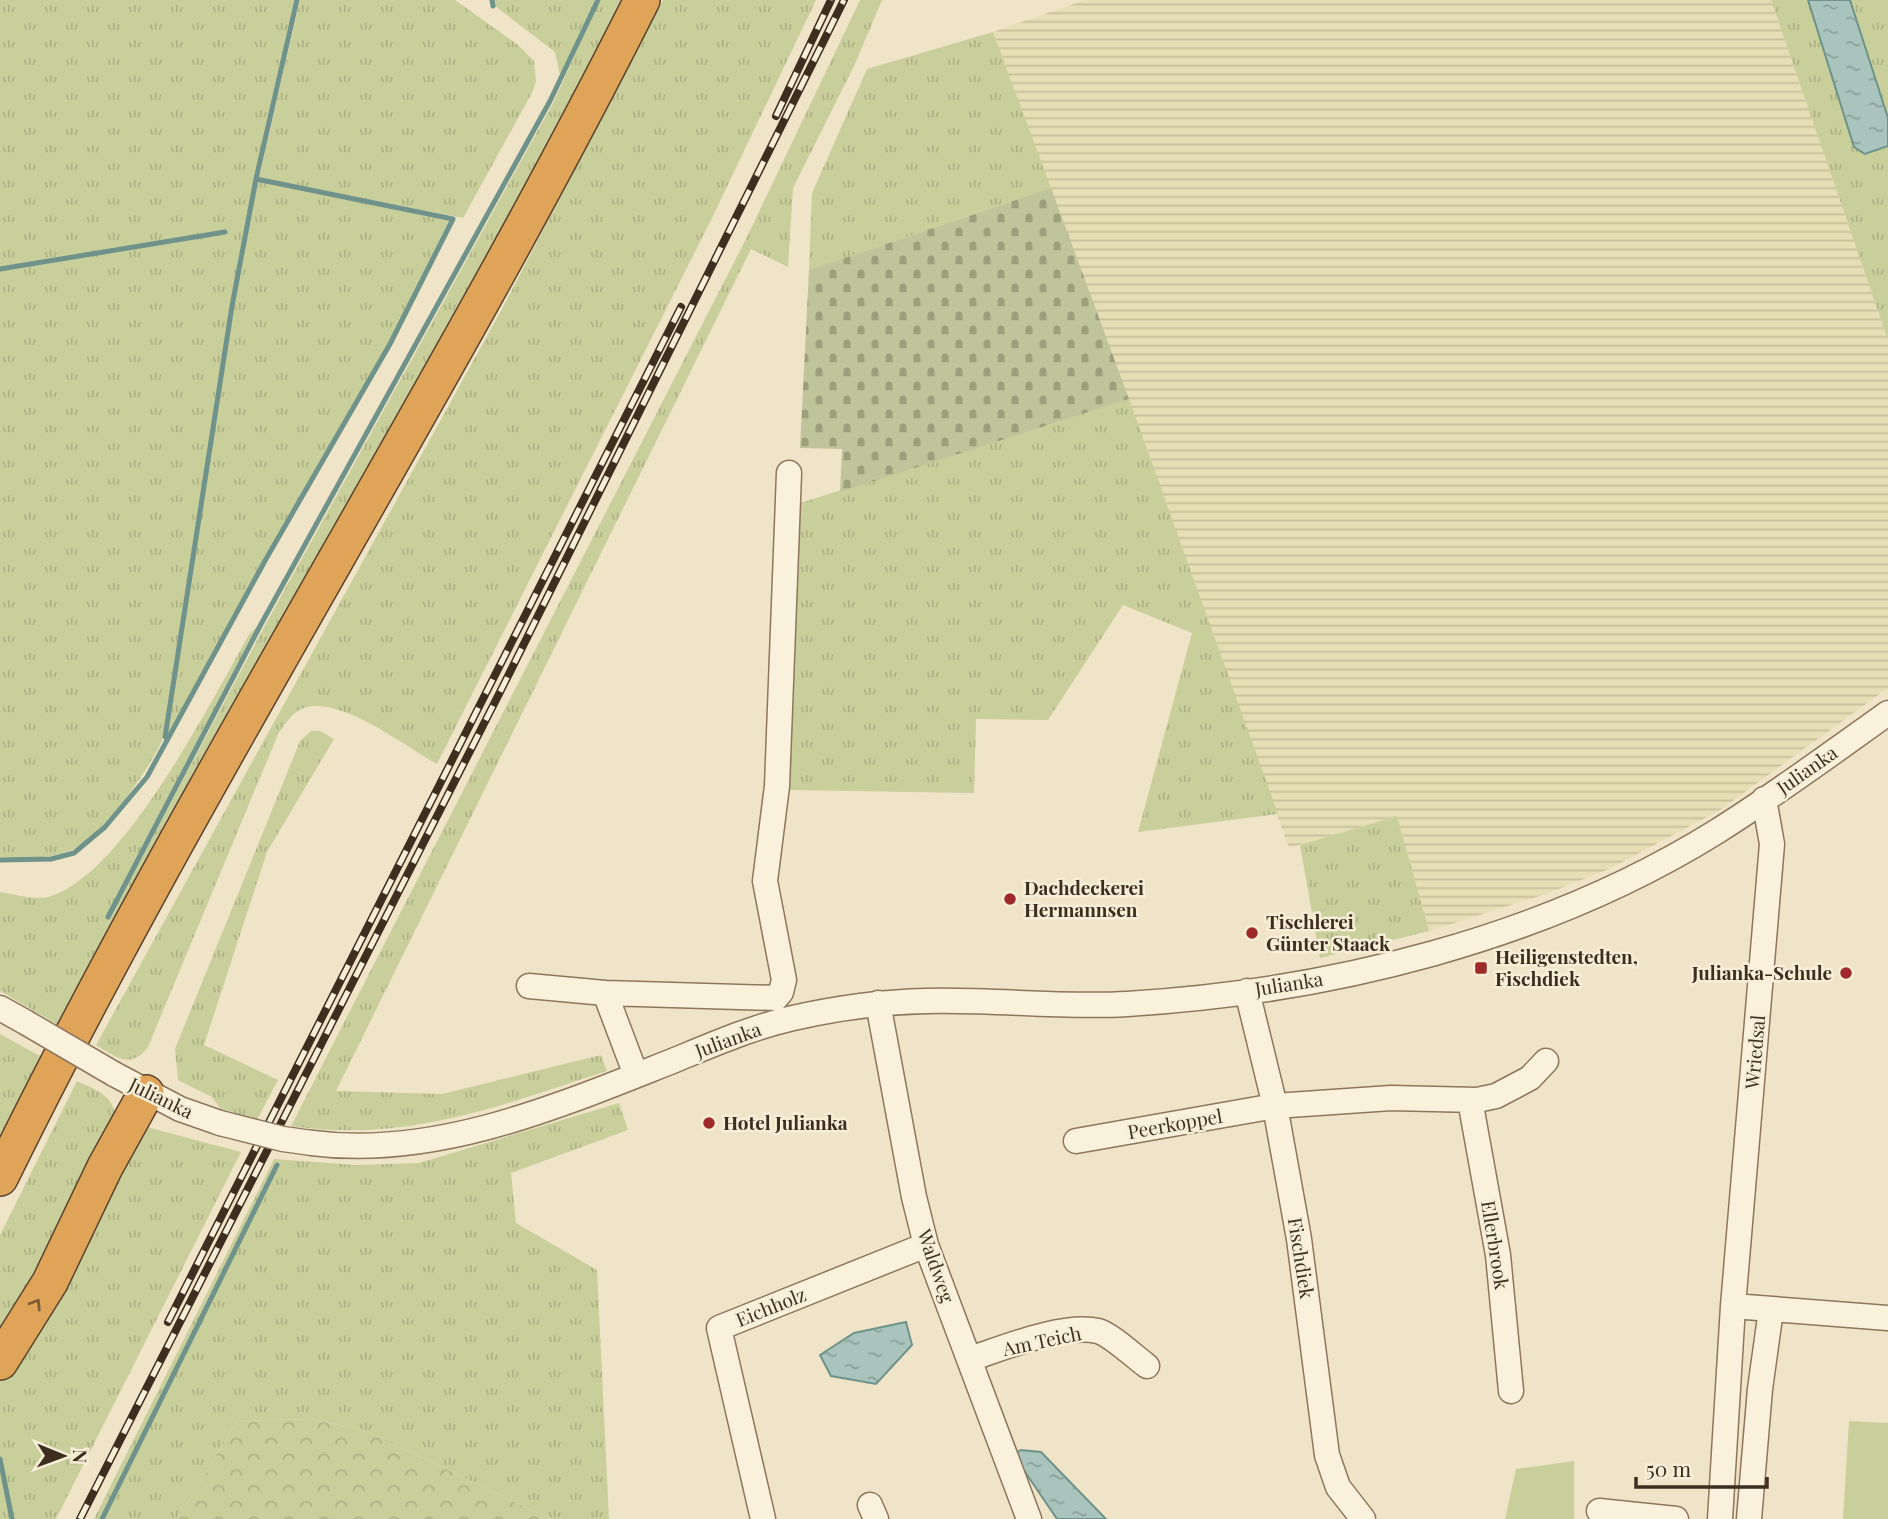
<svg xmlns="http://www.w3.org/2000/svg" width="1888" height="1519" font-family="'Playfair Display',serif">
<defs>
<pattern id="farmland-rules" width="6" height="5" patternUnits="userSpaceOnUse" patternTransform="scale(1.75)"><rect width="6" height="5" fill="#e6deb5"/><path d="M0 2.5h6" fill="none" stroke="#c6bf9b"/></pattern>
<pattern id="grass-tufts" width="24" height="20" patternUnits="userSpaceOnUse" patternTransform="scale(1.75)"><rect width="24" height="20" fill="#c9cf9b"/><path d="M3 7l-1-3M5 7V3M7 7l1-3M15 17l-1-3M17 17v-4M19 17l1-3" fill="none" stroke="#aeb285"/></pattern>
<pattern id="forest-crowns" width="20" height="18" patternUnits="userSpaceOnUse" patternTransform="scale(1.75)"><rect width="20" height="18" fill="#c9cf9b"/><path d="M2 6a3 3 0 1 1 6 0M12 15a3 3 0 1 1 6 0" fill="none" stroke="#aeb285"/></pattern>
<pattern id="cemetery-stones" width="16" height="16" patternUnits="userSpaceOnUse" patternTransform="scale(1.75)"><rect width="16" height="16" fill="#bfc49a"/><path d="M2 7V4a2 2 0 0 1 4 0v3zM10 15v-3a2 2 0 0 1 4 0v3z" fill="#9ca07d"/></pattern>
<pattern id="water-ripples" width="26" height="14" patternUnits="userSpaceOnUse" patternTransform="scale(1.75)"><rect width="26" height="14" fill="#a9c4bc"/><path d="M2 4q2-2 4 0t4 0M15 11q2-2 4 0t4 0" fill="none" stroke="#8ba098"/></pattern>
</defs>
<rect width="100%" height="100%" fill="#f0e4c8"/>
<!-- farmland -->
<path fill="url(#farmland-rules)" d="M1085 0H1771L1888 340V688L1720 810 1609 869 1546 894 1429 931 1397 816 1289 848 993 32Z"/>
<!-- grass -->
<path fill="url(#grass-tufts)" d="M0 0H295L230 305 162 741C146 773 103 838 69 851 48 859 23 859 0 857Z
M300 0H455L518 45 534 61 536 81 532 93 463 218 259 178Z
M494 0H596L560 76 555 52 495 6Z
M600 0H625L598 56 62 1027 0 991V892C13 894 35 900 48 897 123 877 212 699 250 633L258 626 114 900 118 902 263 629 553 103Z
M663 0H816L712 218 437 764C405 746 343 698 307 707 294 710 286 723 279 732L148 1047C131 1070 116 1057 96 1045L503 307Z
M860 0H882L855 64 793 188 788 267 751 249 336 1091 442 1094 601 1055 607 1071C500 1106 406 1143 291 1126L747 237Z
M1771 0H1808L1854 147 1865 154 1888 146V340Z
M1850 0H1888V118Z
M993 32 1051 188 809 270 812 193 867 69Z
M257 180 449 221 389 343 167 735 233 307Z
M1129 399 1278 814 1138 832 1192 633 1123 605 1048 720 976 719 974 793 786 790 797 504Z
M311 731H320L334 739 267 852 204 1045 278 1080 257 1120 220 1108 212 1097 178 1080 175 1049 300 741Z
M1397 816 1429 931 1320 958 1300 845Z
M0 1034 42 1057 0 1143Z
M77 1081C96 1090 115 1095 115 1119L41 1260 0 1328V1235Z
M619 1103 628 1130 511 1173 516 1223 597 1270 609 1519H551L361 1429 308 1419 237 1421 178 1519H94L274 1159 356 1165 419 1163Z
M143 1126 241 1152 56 1519H0V1378Z"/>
<!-- forest -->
<path fill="url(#forest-crowns)" d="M308 1419 361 1429 551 1519H178L237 1421Z"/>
<!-- cemetery -->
<path fill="url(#cemetery-stones)" d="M1051 188 1129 399 840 492 842 449 800 448 809 270Z"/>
<!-- green -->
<path fill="#c9cf9b" d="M1849 1421 1888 1423V1519H1843Z
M1574 1461V1519H1505L1516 1469Z"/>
<!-- water -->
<path fill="url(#water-ripples)" stroke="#6f938a" stroke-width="2" d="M1808 0H1850L1888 118V146L1865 154 1854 147Z
M906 1322 912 1345 876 1384 831 1376 820 1355 854 1333Z
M1021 1450 1041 1452 1106 1519H1057L1013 1454Z"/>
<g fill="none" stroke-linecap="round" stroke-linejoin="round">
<!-- stream -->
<path stroke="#6f938a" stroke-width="5" d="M492 0 493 6
M0 269 225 232
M165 737 232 306 256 179 297 0
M0 860 51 859 74 853 105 827 147 777 266 559 390 344 453 219 256 179
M108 917 260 626 550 101 598 0
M0 1459 12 1519
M102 1519 277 1165"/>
<!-- minor casing -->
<g stroke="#8d765c" stroke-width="27">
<path id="minor" d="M529 986 605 993
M1247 991 1275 1106 1299 1239 1327 1455 1338 1487 1363 1519
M878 1003 914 1197 926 1245 1029 1519
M0 1008 25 1022
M114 1074 180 1109 220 1123
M636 1075 605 993 776 998 781 992 784 980 765 881 777 786 789 473
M1470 1100 1498 1255 1511 1391
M1076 1141 1275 1106 1391 1098 1477 1100 1496 1096 1530 1078 1546 1061
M312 1143C437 1159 561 1105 675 1060 714 1044 753 1027 793 1018 837 1008 881 1002 926 1001 993 999 1060 1008 1127 1004 1328 992 1544 939 1716 832 1775 795 1832 753 1888 713
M1733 1306 1888 1318
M970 1359C1003 1348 1064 1323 1098 1331 1110 1334 1135 1357 1147 1366
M870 1505 876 1519
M1599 1511 1676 1519
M763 1519 719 1328 926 1245
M1720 1519 1733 1306 1772 844 1764 799
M1749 1519 1760 1389 1771 1310"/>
</g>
<!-- highway casing -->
<g stroke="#5b4430" stroke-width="38">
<path id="highway" d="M0 1178C197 776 441 400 642 0
M0 1362 50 1282 105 1167 146 1093"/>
</g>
<!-- minor -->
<use href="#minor" stroke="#faf1dc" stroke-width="24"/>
<!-- highway -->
<use href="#highway" stroke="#e0a458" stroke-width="35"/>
<!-- rail casing -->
<g stroke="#3d2e20" stroke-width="8">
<path id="rail" d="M776 116 831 0
M168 1322 681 307
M80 1519 500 692 844 0"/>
</g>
<!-- rail -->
<use href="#rail" stroke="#f7eed8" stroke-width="5" stroke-dasharray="16" stroke-linecap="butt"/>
<!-- minor-bridge casing -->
<g stroke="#8d765c" stroke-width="27" stroke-linecap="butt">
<path id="minor-bridge" d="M25 1022 114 1074
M220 1123 283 1139 312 1143"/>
</g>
<!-- minor-bridge -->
<use href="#minor-bridge" stroke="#faf1dc" stroke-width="24"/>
</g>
<!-- one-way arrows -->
<defs><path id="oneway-chevron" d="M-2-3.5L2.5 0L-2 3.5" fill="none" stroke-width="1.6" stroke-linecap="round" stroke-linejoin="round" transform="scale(1.75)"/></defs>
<use stroke="#7e5d36" href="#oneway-chevron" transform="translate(36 1304) rotate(-58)"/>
<!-- markers -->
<g fill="#9e2a2b" stroke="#f7eed8" stroke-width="2.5">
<circle cx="1010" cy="899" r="7"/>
<circle cx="1252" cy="933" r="7"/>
<rect x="1474" y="961" width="14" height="14" rx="3.5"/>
<circle cx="1846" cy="973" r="7"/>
<circle cx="709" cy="1123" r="7"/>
</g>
<g text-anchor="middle" stroke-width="5" stroke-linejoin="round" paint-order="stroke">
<!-- street labels -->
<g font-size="19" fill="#3d2e20" stroke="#f7eed8">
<text transform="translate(1807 770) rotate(-35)" y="7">Julianka</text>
<text transform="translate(1289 984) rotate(-9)" y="7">Julianka</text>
<text transform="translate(728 1040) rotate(-20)" y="7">Julianka</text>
<text transform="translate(1755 1052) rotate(-85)" y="7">Wriedsal</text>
<text transform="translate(161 1098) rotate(26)" y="7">Julianka</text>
<text transform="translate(1175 1124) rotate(-10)" y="7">Peerkoppel</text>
<text transform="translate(1495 1245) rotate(81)" y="7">Ellerbrook</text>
<text transform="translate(1301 1258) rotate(81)" y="7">Fischdiek</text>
<text transform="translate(936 1266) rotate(71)" y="7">Waldweg</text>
<text transform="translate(771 1307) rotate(-22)" y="7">Eichholz</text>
<text transform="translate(1042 1341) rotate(-12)" y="7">Am Teich</text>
</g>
<!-- poi labels -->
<g font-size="19" font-weight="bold" fill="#3d2e20" stroke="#f7eed8" text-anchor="start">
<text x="1024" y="895">Dachdeckerei<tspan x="1024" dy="22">Hermannsen</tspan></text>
<text x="1266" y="929">Tischlerei<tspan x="1266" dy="22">Günter Staack</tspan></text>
<text x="1495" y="964">Heiligenstedten,<tspan x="1495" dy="22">Fischdiek</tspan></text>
<text x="1832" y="980" text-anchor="end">Julianka-Schule</text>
<text x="723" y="1130">Hotel Julianka</text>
</g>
</g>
<!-- north arrow -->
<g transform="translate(63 1456) rotate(91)" stroke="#f7eed8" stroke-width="5" paint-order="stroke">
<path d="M0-5L12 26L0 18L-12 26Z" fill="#3d2e20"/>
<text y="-10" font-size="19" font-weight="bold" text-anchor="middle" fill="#3d2e20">N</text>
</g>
<!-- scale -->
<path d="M1636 1477v10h131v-10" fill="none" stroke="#3d2e20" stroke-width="3.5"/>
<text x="1646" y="1477" font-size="21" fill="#3d2e20" stroke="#f7eed8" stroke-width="5" paint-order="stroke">50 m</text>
</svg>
